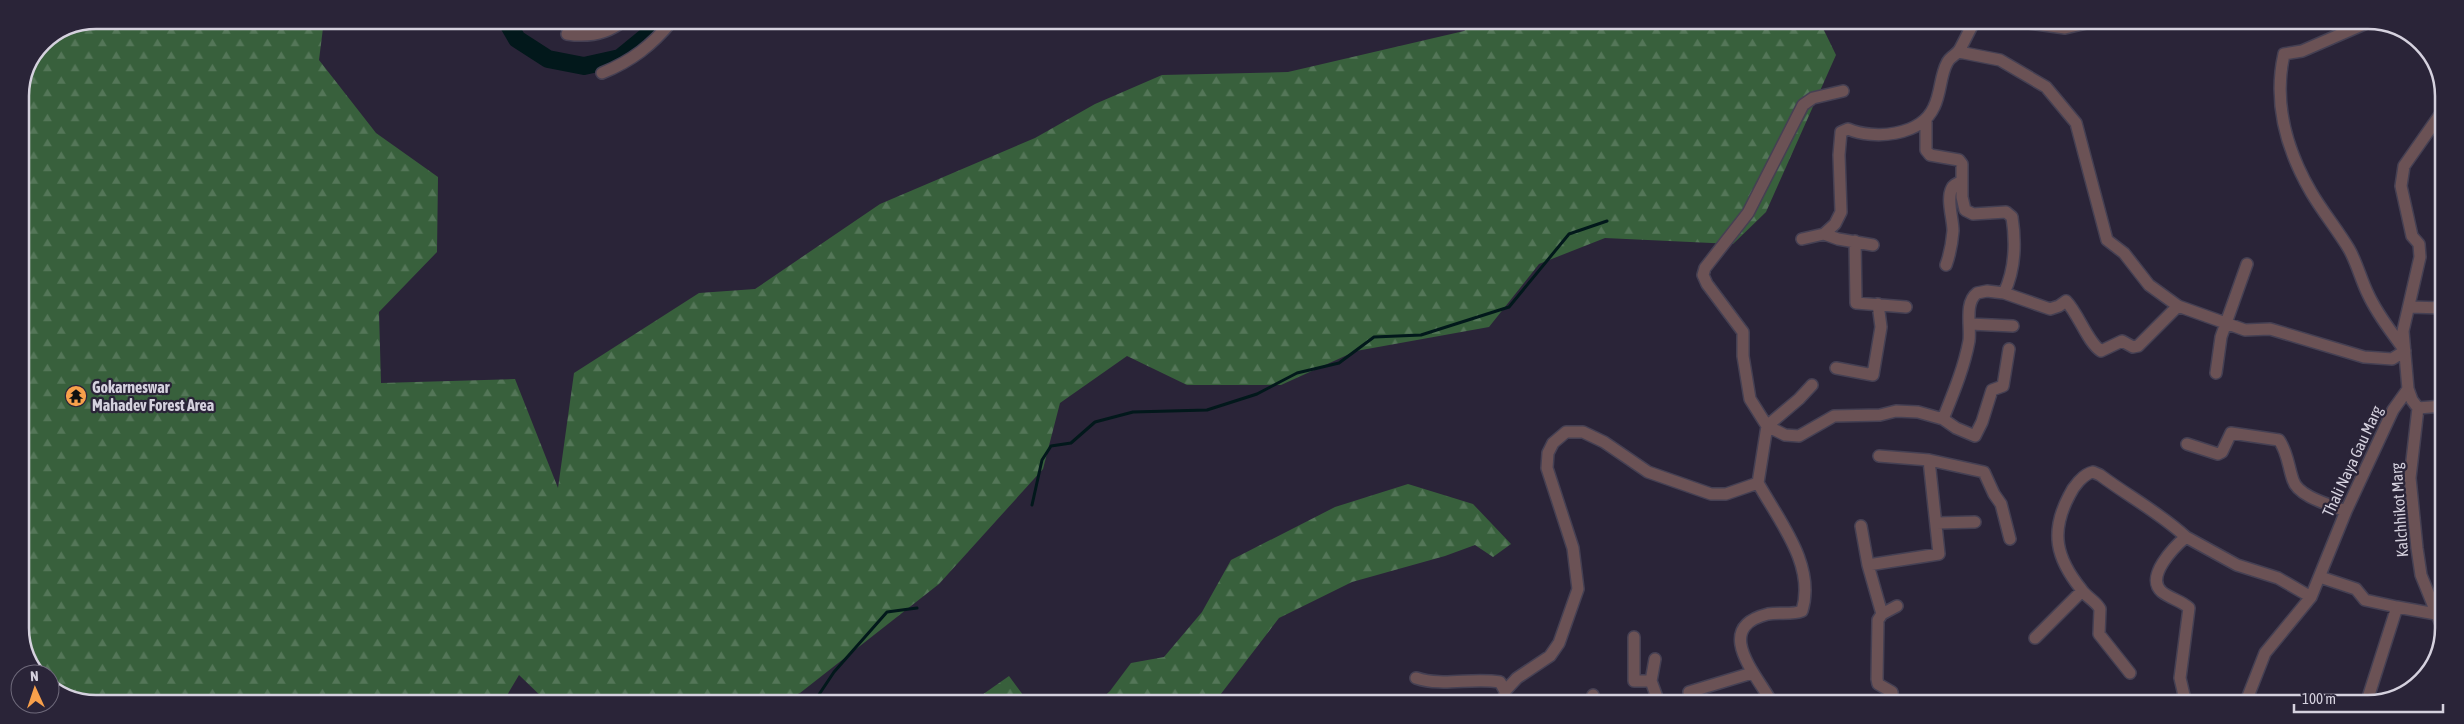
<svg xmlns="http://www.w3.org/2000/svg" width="2464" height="724" font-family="'Asap Condensed',sans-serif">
<defs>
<pattern id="forest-firs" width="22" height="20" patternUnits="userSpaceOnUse" patternTransform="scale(1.25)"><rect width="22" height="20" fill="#38603c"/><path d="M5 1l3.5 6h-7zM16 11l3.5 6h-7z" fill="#547658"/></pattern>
</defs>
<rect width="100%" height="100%" fill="#2a2438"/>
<!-- forest -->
<path fill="url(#forest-firs)" d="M95 20H324L319 60 376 133 438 177 437 252 379 312 381 383 515 379 558 488 574 373 699 293 755 289 880 204 1035 138 1095 104 1162 75 1288 72 1464 31 1479 22H1820L1836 55 1766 212 1733 244 1605 238 1539 264 1489 327 1356 351 1281 385H1187L1127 356 1060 403 1043 469 939 584 800 693 779 702H547L519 675 503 702H76L50 685V674H37L20 634V95L42 42Z
M1408 484 1473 504 1511 544 1493 557 1475 545 1445 556 1352 582 1279 618 1217 699 1220 703H1097L1110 691 1131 663 1164 657 1202 612 1231 560 1335 507Z
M1009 676 1029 703 972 702Z"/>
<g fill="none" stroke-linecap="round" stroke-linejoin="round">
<!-- stream -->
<path stroke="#02181b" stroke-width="3" d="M1032 505 1042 460 1051 446 1071 443 1095 422 1133 412 1207 410 1257 394 1297 373 1339 363 1374 337 1421 335 1509 307 1569 234 1607 221
M814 702 834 672 887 612 917 608"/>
<!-- river -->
<path stroke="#02181b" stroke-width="18" d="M506 20 517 39 548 59 584 66 620 58 653 31 657 21"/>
<!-- minor casing -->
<g stroke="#454053" stroke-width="14">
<path id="minor" d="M2021 22 2065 28 2091 22
M567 34C587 37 607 34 623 21
M1959 52 2000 60 2046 87 2076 123 2107 240 2124 253 2149 285 2178 306 2245 330 2270 329 2364 357 2392 359 2405 351C2392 332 2378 316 2368 294 2361 280 2357 263 2349 249 2337 229 2322 211 2311 192 2286 149 2273 103 2284 54L2302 51 2369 22
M602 73C632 61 652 45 672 21
M1926 119V150L1930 155 1959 160 1962 164V197L1965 210 1973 214 2006 212 2012 217C2016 243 2015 270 2004 293
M1824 234 1838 239 1873 245
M1802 239 1824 234 1835 224 1841 212 1839 155 1841 132 1848 129C1874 140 1921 136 1934 107 1941 93 1940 76 1947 63 1950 56 1957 55 1960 49 1965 40 1969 31 1974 22
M1855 241 1856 303 1906 307
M1946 265C1950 254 1952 243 1953 231 1953 218 1946 199 1952 188 1954 184 1957 183 1961 182
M2410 307 2443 308
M1970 324 2013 326
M1836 368 1873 375 1881 327 1878 304
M2216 373 2221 337 2247 264
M1812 385 1799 399 1767 426 1785 435 1799 436 1834 416 1880 415 1896 411 1918 412 1943 419 1956 428 1975 436 1982 422 1992 390 2003 386 2009 349
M2408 389 2412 400 2418 408 2410 478 2417 548 2421 575 2442 627
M2418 408 2443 406
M1943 419C1953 394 1964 368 1969 341 1971 327 1964 303 1977 293L1987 291 2004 293 2050 309 2059 306 2066 301C2078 313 2088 343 2101 351L2122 341 2133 347 2138 346 2178 306
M2187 444 2218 454 2222 452 2231 433 2279 440C2288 453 2288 466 2293 480 2298 497 2331 505 2346 511
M1879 456 1929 460 1984 472 1994 494 2001 504 2010 539
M1758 483C1779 521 1816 565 1802 611 1792 615 1779 612 1768 614 1711 628 1758 676 1772 703
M1937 523 1975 522
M1861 526 1868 565 1882 614
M1868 565 1939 554 1929 460
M2320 577 2356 589 2365 600 2397 607
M1634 637V681H1651L1659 703
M2035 638 2082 591
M2130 673 2099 634 2100 609C2096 601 2086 597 2081 589 2056 558 2050 532 2069 496 2073 487 2083 474 2093 472L2100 475C2128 496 2160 513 2186 537
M1416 678C1443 687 1472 677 1500 682L1505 691 1504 703
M1651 681 1655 659
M1505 691 1517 678 1550 656 1559 643 1578 589 1573 548 1547 468 1548 453 1553 443 1566 432H1583L1604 442 1648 472 1711 494H1726L1758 483 1767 426 1750 399 1743 356V332L1707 284 1703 275 1705 268 1748 213 1803 105 1813 98 1843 91
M1689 692 1752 673
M1593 695 1595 703
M1893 703 1892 692 1878 684 1877 679 1878 620 1882 614 1897 606
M2186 704 2180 678 2189 608C2182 601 2171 599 2162 592 2144 577 2175 546 2186 537L2237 565 2278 578 2311 597
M2245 704 2265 653 2311 597 2346 511 2393 410 2408 389 2403 331 2420 257 2419 244 2412 236 2401 186 2404 166 2444 109
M2366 704 2397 607 2436 614"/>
</g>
<!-- minor -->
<use href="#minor" stroke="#6b5255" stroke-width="11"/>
</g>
<!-- icons -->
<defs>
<g id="temple-disc" transform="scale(1.125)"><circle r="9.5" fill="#f8a04b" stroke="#2a2438"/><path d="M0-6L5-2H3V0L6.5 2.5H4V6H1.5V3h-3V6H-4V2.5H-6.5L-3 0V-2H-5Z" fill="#111"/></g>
</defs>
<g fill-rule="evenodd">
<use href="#temple-disc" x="76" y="396"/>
</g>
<g text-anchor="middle" stroke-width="4.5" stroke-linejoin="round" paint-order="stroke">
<!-- poi labels -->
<g font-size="16" font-weight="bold" fill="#d5d1de" stroke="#2a2438" text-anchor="start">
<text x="92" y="393">Gokarneswar<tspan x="92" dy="18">Mahadev Forest Area</tspan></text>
</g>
<!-- street labels -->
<g font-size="16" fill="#d5d1de" stroke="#2a2438">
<text transform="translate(2352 461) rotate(-65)" y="6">Thali Naya Gau Marg</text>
<text transform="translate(2399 510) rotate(-94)" y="6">Kalchhikot Marg</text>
</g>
</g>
<!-- crop -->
<path d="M0 0H2464V724H0ZM96 29H2368A67 67 0 0 1 2435 96V628A67 67 0 0 1 2368 695H96A67 67 0 0 1 29 628V96A67 67 0 0 1 96 29Z" fill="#2a2438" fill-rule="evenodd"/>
<path fill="none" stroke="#d5d1de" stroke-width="2.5" d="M96 29H2368A67 67 0 0 1 2435 96V628A67 67 0 0 1 2368 695H96A67 67 0 0 1 29 628V96A67 67 0 0 1 96 29Z"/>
<!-- north arrow -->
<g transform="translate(35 689) rotate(357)"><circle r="24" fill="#2a2438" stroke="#6e697a"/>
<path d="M0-4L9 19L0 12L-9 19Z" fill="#f8a04b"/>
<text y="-8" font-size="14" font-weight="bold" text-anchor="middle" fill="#d5d1de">N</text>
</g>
<!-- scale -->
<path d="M2294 704v8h149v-8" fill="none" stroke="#d5d1de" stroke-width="2.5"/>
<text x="2302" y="704" font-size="15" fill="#d5d1de" stroke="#2a2438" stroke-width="4" paint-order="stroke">100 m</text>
</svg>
